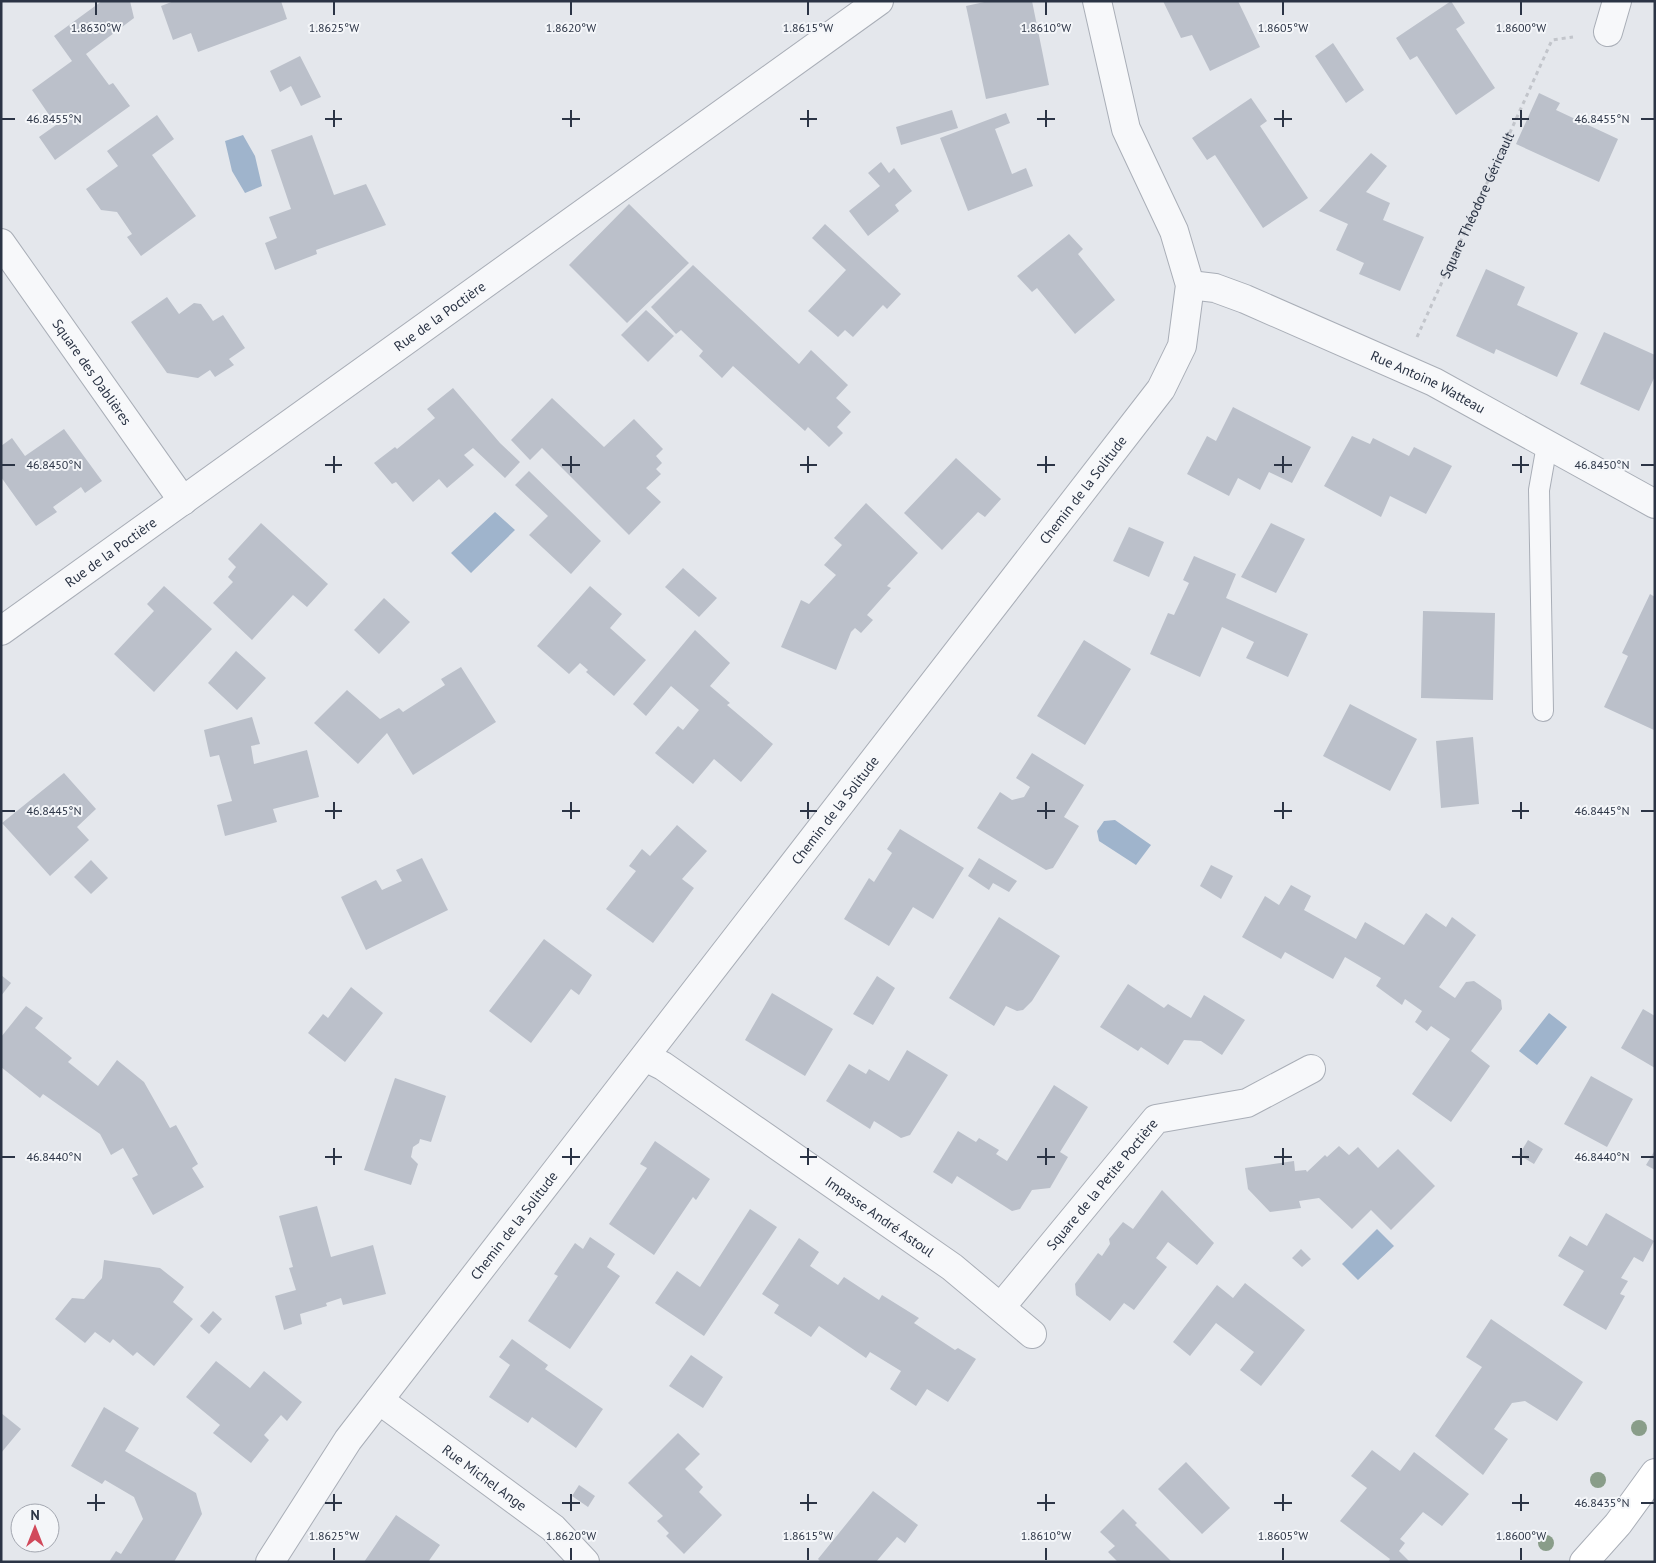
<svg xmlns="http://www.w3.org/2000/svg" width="1656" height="1563" font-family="'PT Sans',sans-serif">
<rect width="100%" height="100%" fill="#e4e7ec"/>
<!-- water -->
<path fill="#9fb4cc" d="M243 135 255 156 262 186 245 193 232 171 225 141Z
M495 512 515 530 471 573 451 553Z
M1115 820 1151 845 1136 865 1099 841 1097 831 1104 821Z
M1549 1013 1567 1027 1537 1065 1519 1051Z
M1377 1229 1394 1246 1358 1280 1342 1264Z"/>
<!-- building -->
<path fill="#bbc0ca" d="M102 1H130L134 18 86 54 109 85 113 83 130 106 55 160 39 137 56 125 32 90 72 61 54 36Z
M174 1H281L287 19 198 52 191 33 173 40 161 6Z
M989 1H1032L1049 85 986 99 966 6Z
M1163 1H1238L1260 47 1210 71 1192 35 1181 38Z
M1451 1 1465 23 1456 29 1495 88 1456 115 1417 56 1410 60 1396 38Z
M1333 43 1364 90 1346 103 1315 56Z
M300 56 321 97 301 106 291 86 280 92 270 71Z
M1539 93 1560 103 1556 110 1618 139 1599 182 1516 144Z
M1251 98 1267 121 1260 126 1308 198 1263 228 1215 155 1207 160 1192 138Z
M952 110 958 128 901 145 896 127Z
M1006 113 1010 123 995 129 1012 174 1026 168 1033 186 968 211 940 138Z
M157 115 174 139 152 155 196 216 141 256 127 237 132 234 117 212 101 210 86 189 118 166 107 151Z
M312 135 334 195 366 184 386 225 316 250 317 254 275 270 265 243 277 238 269 217 291 209 271 150Z
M1371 153 1387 166 1366 192 1390 203 1383 220 1424 237 1400 291 1359 274 1364 263 1336 250 1348 224 1319 211Z
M881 162 889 173 894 168 912 191 895 205 899 211 868 236 849 211 880 186 868 173Z
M629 204 689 263 627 323 569 265Z
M825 224 901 294 887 309 883 305 853 337 845 330 838 337 808 311 846 270 812 238Z
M1069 234 1083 249 1078 254 1115 300 1075 334 1037 288 1032 292 1017 276Z
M693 265 799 364 811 350 848 385 836 398 851 412 837 427 843 433 829 447 808 427 805 431 733 366 722 378 699 356 703 351 681 330 676 334 651 307Z
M1486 269 1525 287 1517 305 1578 333 1557 377 1496 349 1494 354 1456 336Z
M167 297 179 314 194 303 201 304 213 321 223 315 245 348 229 359 234 365 215 377 210 370 198 378 167 373 131 322Z
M646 310 674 336 648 362 621 335Z
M1604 332 1655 355V376L1639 411 1580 384Z
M453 388 500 443 520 462 505 478 473 448 464 455 474 465 447 488 439 479 413 502 396 482 392 484 374 463 395 447 397 449 435 418 427 409Z
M552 398 604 447 634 419 663 449 656 456 662 463 656 469 661 474 646 488 661 502 629 535 542 448 530 460 511 440Z
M1233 407 1311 447 1292 483 1269 472 1260 490 1238 478 1229 496 1187 474 1207 436 1216 441Z
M64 429 102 481 85 493 81 487 53 507 57 512 36 526 1 477V446L12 438 25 456Z
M1352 436 1370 444 1373 438 1409 456 1414 447 1452 466 1426 514 1390 496 1381 517 1324 486Z
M956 458 1001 499 985 517 978 512 942 550 904 513Z
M529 471 601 541 571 574 529 535 548 516 515 485Z
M866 503 918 553 887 586 891 588 867 615 873 620 861 633 855 628 851 632 836 670 781 647 801 600 809 604 836 575 824 565 842 545 834 538Z
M261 523 328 584 307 607 293 595 252 640 213 603 233 582 228 577 236 567 228 559Z
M1271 523 1305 539 1276 593 1241 577Z
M1129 527 1164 542 1149 577 1113 561Z
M1194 556 1236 574 1226 598 1308 634 1288 677 1246 658 1254 642 1222 627 1200 677 1150 654 1168 613 1174 615 1189 583 1183 580Z
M683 568 717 598 699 617 665 587Z
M164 586 212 629 154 692 114 654 154 611 147 604Z
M590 586 622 614 610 628 646 660 614 696 586 672 588 670 580 663 569 674 537 646Z
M1650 594 1655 597 1654 730 1604 707 1628 656 1622 653Z
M384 598 410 622 379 654 354 630Z
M1423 611 1495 613 1493 700 1421 698Z
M695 630 730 663 710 686 730 703 727 705 773 744 741 782 714 759 693 784 655 753 678 726 683 730 699 710 671 686 646 716 633 704Z
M1084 640 1131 669 1085 745 1037 716Z
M236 651 266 678 237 710 208 683Z
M461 667 496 722 413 775 387 733 358 764 314 723 347 690 380 719 399 708 403 712 445 685 441 679Z
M1350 704 1417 739 1390 791 1323 756Z
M252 717 260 744 251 746 254 764 307 750 319 797 273 809 277 822 225 836 217 805 232 801 219 755 210 757 204 730Z
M1473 737 1479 804 1441 808 1436 741Z
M1032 753 1084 785 1064 817 1079 826 1053 868 1046 870 977 828 1000 792 1012 800 1024 797 1030 787 1016 778Z
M64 773 96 809 77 827 89 840 50 876 2 823Z
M677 825 707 851 682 879 694 888 653 943 606 909 636 871 629 866 642 849 650 856Z
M900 829 964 868 933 919 913 907 889 946 844 919 869 878 874 882 892 853 887 849Z
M422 858 448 910 366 950 341 897 376 880 382 890 402 881 396 870Z
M979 858 1017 881 1009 892 993 883 989 890 968 876Z
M91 860 108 878 91 894 74 877Z
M1211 865 1233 876 1221 899 1200 886Z
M1291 885 1311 896 1304 910 1356 939 1365 922 1404 945 1426 913 1446 927 1452 917 1476 935 1439 987 1455 998 1466 982 1474 981 1501 1000 1502 1009 1471 1051 1490 1066 1451 1122 1412 1094 1450 1039 1431 1026 1427 1031 1415 1022 1422 1011 1405 999 1402 1005 1376 986 1381 978 1345 957 1333 979 1285 952 1281 959 1242 937 1265 896 1279 905Z
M999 917 1060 956 1032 1001 1023 1010 1017 1011 1006 1006 994 1026 949 998Z
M544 939 592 975 579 995 571 989 531 1043 489 1011Z
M1 975 11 983 1 996Z
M877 976 895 988 873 1025 853 1014Z
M1128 984 1164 1008 1168 1004 1191 1018 1204 995 1245 1020 1222 1055 1201 1041 1184 1040 1168 1065 1141 1047 1138 1051 1100 1027Z
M351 987 383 1013 345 1062 308 1033 323 1014 328 1018Z
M772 993 833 1029 805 1076 745 1040Z
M26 1006 43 1018 35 1028 72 1058 68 1062 98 1086 117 1060 144 1082 170 1128 176 1125 198 1164 192 1168 204 1187 153 1215 132 1178 138 1175 123 1148 111 1155 100 1134 43 1094 40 1098 1 1067V1037Z
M1643 1009 1655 1016V1068L1621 1048Z
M907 1050 948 1075 910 1135 901 1138 874 1121 870 1129 826 1101 849 1064 866 1074 869 1069 889 1081Z
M1591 1076 1633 1099 1607 1147 1564 1124Z
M395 1078 446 1096 431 1142 420 1139 419 1143 413 1147 411 1157 418 1164 411 1185 364 1170Z
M1054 1085 1088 1107 1060 1152 1068 1157 1050 1188 1032 1190 1020 1209 1012 1211 957 1176 952 1184 933 1172 958 1131 976 1142 979 1138 999 1150 996 1154 1007 1161Z
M1528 1140 1543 1149 1534 1164 1519 1155Z
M655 1141 710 1179 696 1200 693 1197 654 1255 609 1224 647 1168 640 1164Z
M1339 1146 1349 1155 1358 1147 1378 1168 1398 1149 1435 1186 1391 1230 1371 1210 1352 1229 1319 1198 1299 1201 1301 1208 1270 1212 1248 1189 1245 1168 1294 1161 1295 1171 1306 1170 1307 1172 1325 1155 1327 1157Z
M1655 1150V1170L1646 1165Z
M1162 1190 1214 1243 1197 1265 1168 1242 1156 1258 1167 1267 1134 1310 1124 1303 1110 1321 1076 1295 1075 1284 1098 1253 1102 1256 1110 1244 1109 1239 1123 1222 1133 1229Z
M317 1206 331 1257 373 1245 386 1294 343 1305 341 1298 326 1303 327 1306 300 1314 302 1324 284 1330 275 1296 296 1290 289 1268 293 1267 279 1216Z
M750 1209 777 1227 704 1336 655 1303 677 1271 700 1287Z
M1606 1213 1654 1241 1643 1262 1634 1257 1621 1278 1628 1281 1620 1294 1625 1296 1606 1330 1563 1305 1584 1271 1558 1256 1570 1236 1587 1246Z
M590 1237 615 1254 607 1267 620 1276 570 1349 528 1321 558 1276 554 1274 575 1243 583 1249Z
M799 1238 819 1252 810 1266 838 1285 844 1277 879 1300 882 1295 919 1318 914 1323 955 1350 958 1348 976 1359 948 1402 927 1389 916 1406 890 1389 901 1371 870 1352 866 1358 819 1326 811 1337 774 1313 779 1305 762 1294Z
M1301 1249 1311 1259 1302 1267 1292 1258Z
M104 1260 160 1268 184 1287 173 1302 193 1319 154 1366 137 1352 133 1356 113 1339 110 1343 95 1332 85 1343 55 1319 72 1298 84 1299 102 1278Z
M1245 1283 1305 1330 1261 1386 1240 1370 1254 1352 1216 1323 1190 1356 1173 1342 1217 1285 1233 1298Z
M213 1311 222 1319 209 1334 200 1326Z
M1491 1319 1583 1382 1557 1421 1525 1401 1512 1403 1494 1429 1508 1439 1483 1475 1435 1436 1482 1367 1466 1357Z
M512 1339 548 1365 545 1369 603 1409 576 1448 532 1417 528 1423 489 1397 510 1365 499 1357Z
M691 1355 723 1377 703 1408 669 1386Z
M216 1361 250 1388 264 1371 302 1402 287 1421 281 1415 264 1435 269 1440 251 1463 213 1433 220 1425 186 1397Z
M104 1407 139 1428 125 1451 196 1493 202 1514 174 1562H109L116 1551 121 1554 143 1519 134 1497 105 1480 102 1484 71 1466Z
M1 1413 21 1429 1 1453Z
M678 1433 700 1454 685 1469 703 1487 699 1492 722 1515 684 1554 666 1536 669 1533 657 1521 663 1516 628 1483Z
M1372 1450 1400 1471 1414 1452 1469 1494 1442 1526 1423 1512 1400 1539 1405 1543 1399 1551 1410 1562H1388L1390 1559 1340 1521 1367 1488 1351 1476Z
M1186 1462 1230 1508 1202 1534 1158 1489Z
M579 1485 595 1496 588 1507 572 1496Z
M873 1491 918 1525 905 1543 897 1537 876 1562H821L818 1559Z
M1123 1509 1137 1523 1135 1525 1172 1562H1118L1108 1552 1115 1546 1100 1532Z
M396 1515 440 1545 428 1562H364Z"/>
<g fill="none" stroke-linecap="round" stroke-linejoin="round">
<!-- lane casing -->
<g stroke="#a9aeb7" stroke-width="22">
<path id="lane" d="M1543 711 1539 490 1547 445"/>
</g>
<!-- street casing -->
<g stroke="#a9aeb7" stroke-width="30">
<g id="street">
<path d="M1608 32 1617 1"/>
<path id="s2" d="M1 243 183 501"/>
<path id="s3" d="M1190 285 1215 288 1245 299 1434 382 1655 504"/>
<path id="s4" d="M1 631 879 1"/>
<path id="s5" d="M645 1057 663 1066 952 1267 1032 1334"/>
<path id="s6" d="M1001 1307 1156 1119 1247 1103 1311 1069"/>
<path id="s7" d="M379 1400 553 1528 585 1562"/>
<path id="s8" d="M270 1562 348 1440 1161 389 1182 346 1190 285 1174 231 1126 129 1097 1"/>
</g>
</g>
<!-- secondary casing -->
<g stroke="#a9aeb7" stroke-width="30">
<path id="secondary" d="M1584 1562 1618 1524 1655 1473"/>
</g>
<!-- path -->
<path stroke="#c2c5cb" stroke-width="3" stroke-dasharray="4 4" stroke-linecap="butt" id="s1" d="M1417 337 1552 40 1573 37"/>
<!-- lane -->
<use href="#lane" stroke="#f7f8fa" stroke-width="20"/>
<!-- street -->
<use href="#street" stroke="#f7f8fa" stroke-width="28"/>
<!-- secondary -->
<use href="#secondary" stroke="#fff" stroke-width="28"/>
</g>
<!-- trees -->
<g fill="#899d89">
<circle cx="1639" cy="1428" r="8"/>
<circle cx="1598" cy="1480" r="8"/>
<circle cx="1546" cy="1543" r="8"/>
</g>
<!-- ticks -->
<path fill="none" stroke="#2b3445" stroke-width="2" d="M96 2V15M334 2V15M571 2V15M808 2V15M1046 2V15M1283 2V15M1521 2V15M334 110V127M571 110V127M808 110V127M1046 110V127M1283 110V127M1521 110V127M2 119H15M325 119H342M562 119H580M800 119H817M1037 119H1055M1274 119H1292M1512 119H1529M1641 119H1654M334 456V473M571 456V473M808 456V473M1046 456V473M1283 456V473M1521 456V473M2 465H15M325 465H342M562 465H580M800 465H817M1037 465H1055M1274 465H1292M1512 465H1529M1641 465H1654M334 802V819M571 802V819M808 802V819M1046 802V819M1283 802V819M1521 802V819M2 811H15M325 811H342M562 811H580M800 811H817M1037 811H1055M1274 811H1292M1512 811H1529M1641 811H1654M334 1148V1165M571 1148V1165M808 1148V1165M1046 1148V1165M1283 1148V1165M1521 1148V1165M2 1157H15M325 1157H342M562 1157H580M800 1157H817M1037 1157H1055M1274 1157H1292M1512 1157H1529M1641 1157H1654M96 1494V1511M334 1494V1511M571 1494V1511M808 1494V1511M1046 1494V1511M1283 1494V1511M1521 1494V1511M87 1503H105M325 1503H342M562 1503H580M800 1503H817M1037 1503H1055M1274 1503H1292M1512 1503H1529M1641 1503H1654M334 1548V1560M571 1548V1560M808 1548V1560M1046 1548V1560M1283 1548V1560M1521 1548V1560"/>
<g text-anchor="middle" stroke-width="4" stroke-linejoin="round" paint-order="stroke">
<!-- street labels -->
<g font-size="14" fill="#2b3445" stroke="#f4f6f9">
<text dy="5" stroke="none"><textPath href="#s1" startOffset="145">Square Théodore Géricault</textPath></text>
<text dy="5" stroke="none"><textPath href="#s4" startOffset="540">Rue de la Poctière</textPath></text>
<text dy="5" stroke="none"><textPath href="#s2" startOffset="158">Square des Dablières</textPath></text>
<text dy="5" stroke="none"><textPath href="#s3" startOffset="258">Rue Antoine Watteau</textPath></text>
<text dy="5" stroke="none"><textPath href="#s8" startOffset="1346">Chemin de la Solitude</textPath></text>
<text dy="5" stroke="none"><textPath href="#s4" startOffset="135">Rue de la Poctière</textPath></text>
<text dy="5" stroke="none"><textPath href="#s8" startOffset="941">Chemin de la Solitude</textPath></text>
<text dy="5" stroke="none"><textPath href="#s6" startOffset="159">Square de la Petite Poctière</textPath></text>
<text dy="5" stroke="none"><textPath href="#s5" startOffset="284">Impasse André Astoul</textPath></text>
<text dy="5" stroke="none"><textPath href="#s8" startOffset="416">Chemin de la Solitude</textPath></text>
<text dy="5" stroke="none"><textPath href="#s7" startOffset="131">Rue Michel Ange</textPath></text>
</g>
</g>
<g font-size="12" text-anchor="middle" fill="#2b3445" stroke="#f4f6f9" stroke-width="4" stroke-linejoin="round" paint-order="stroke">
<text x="96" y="32">1.8630°W</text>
<text x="334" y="32">1.8625°W</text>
<text x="571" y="32">1.8620°W</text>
<text x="808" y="32">1.8615°W</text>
<text x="1046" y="32">1.8610°W</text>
<text x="1283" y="32">1.8605°W</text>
<text x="1521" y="32">1.8600°W</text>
<text x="54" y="123">46.8455°N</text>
<text x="1602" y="123">46.8455°N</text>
<text x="54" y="469">46.8450°N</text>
<text x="1602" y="469">46.8450°N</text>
<text x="54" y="815">46.8445°N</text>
<text x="1602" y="815">46.8445°N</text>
<text x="54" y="1161">46.8440°N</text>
<text x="1602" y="1161">46.8440°N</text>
<text x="1602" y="1507">46.8435°N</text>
<text x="334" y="1540">1.8625°W</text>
<text x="571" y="1540">1.8620°W</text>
<text x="808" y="1540">1.8615°W</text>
<text x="1046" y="1540">1.8610°W</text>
<text x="1283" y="1540">1.8605°W</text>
<text x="1521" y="1540">1.8600°W</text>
</g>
<!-- border -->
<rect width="1656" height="1563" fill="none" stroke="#2b3445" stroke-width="5"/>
<!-- north arrow -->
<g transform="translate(35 1528)"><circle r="24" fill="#f4f6f9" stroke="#a4a8b1"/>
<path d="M0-4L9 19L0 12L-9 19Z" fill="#d1495b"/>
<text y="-8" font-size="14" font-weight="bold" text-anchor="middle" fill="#2b3445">N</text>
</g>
</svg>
